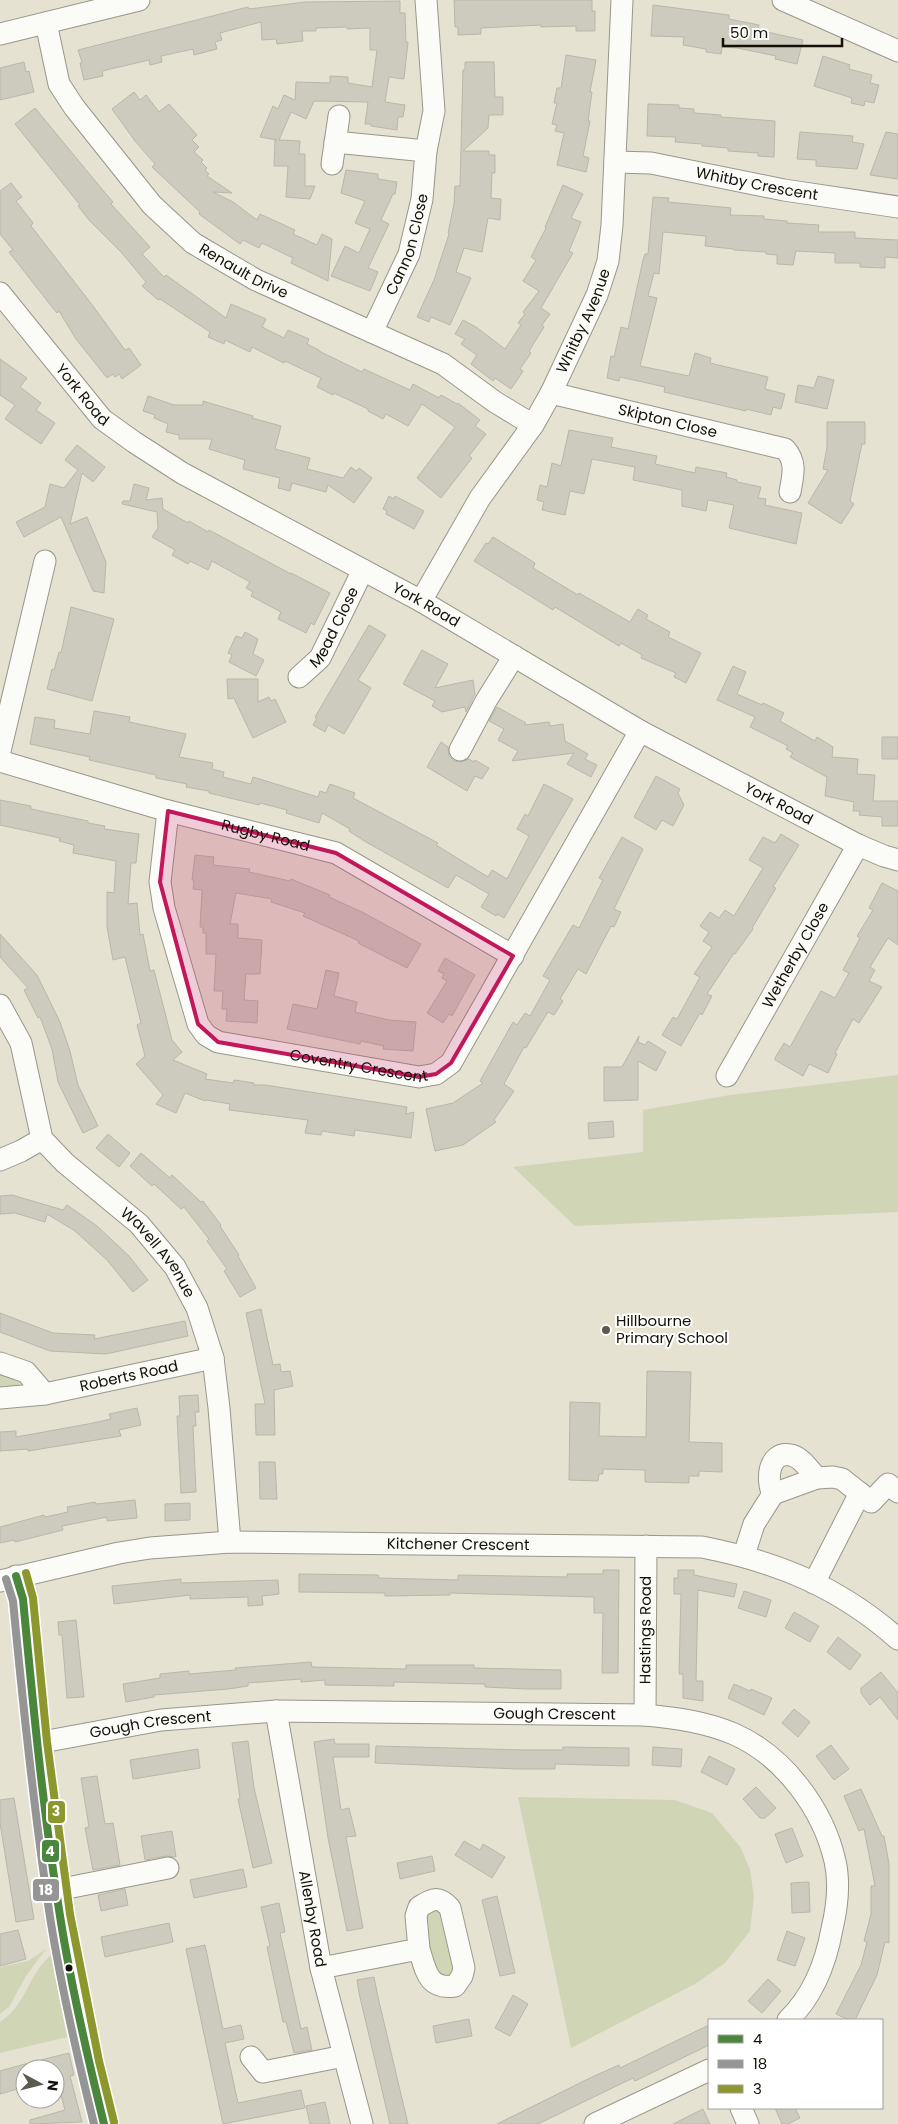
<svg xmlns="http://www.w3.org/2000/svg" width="898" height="2124" font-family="Poppins,sans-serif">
<rect width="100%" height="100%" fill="#e5e2d2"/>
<!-- green -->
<path fill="#d0d5b6" d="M898 1075V1212L575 1226 513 1167 643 1152V1110L730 1095Z
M0 1368 20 1378 19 1386 0 1391Z
M518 1797 675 1800 712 1813 741 1848 750 1870 754 1897 750 1931 725 1963 695 1984 571 2048Z
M441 1909 456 1968 447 1979 433 1971 424 1914Z
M46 1949 26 1976 9 2007 0 2014V1967L28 1961Z
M51 1955 67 2037 0 2053V2022C26 2006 28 1974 51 1955Z"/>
<!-- building -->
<path fill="#cdcbbe" stroke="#b8b7aa" d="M454 0H592V11H595V31H576V26L541 27V25L481 28V34L458 35V27H455Z
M400 1V13H405L406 42H408L404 79 389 77 385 102 405 105 403 117H398L397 130 371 126V124H365L368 102 314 101 306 119 291 112 279 140 300 141 299 154H305V186H315L310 199 286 197 288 166H274L275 140H277L260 137 273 106 278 109 284 95 295 100 296 82 330 83V76L348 77V83L372 87 377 50H370V28L347 29V27L316 28V31H302L303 41 277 44 276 39 262 40 261 22 220 33 222 40 215 42 217 49 194 55 193 49 161 56 162 62 150 65 149 60 102 71 103 76 84 80 80 63 82 62 78 50 248 7 249 9 305 2Z
M653 5 729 15V19L759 25 758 30 803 40 797 64 775 59 776 56 737 48 722 47 721 54 706 52V49L683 45 684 37 651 36Z
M566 55 596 60 590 92H592L588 121H590L583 156 589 158 586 172 557 165 564 133 555 131 557 125 552 124 557 103H554L557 88H561Z
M823 56 850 65 849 69 872 75 870 83 879 85 874 103 865 101 864 106 851 103 852 98 814 86Z
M24 62 26 72 29 71 34 92 0 100V68Z
M465 62H494L495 97H503V115H489L488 128 463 151H489V155H495V173H492L491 198 501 199 500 220 488 218 482 252 464 248 456 272 471 278 450 325 431 317 429 322 417 317 434 280 449 234 448 233 454 204 455 186H460L463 70H465Z
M134 92 140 100 146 95 159 112 169 104 197 135 192 140 199 147 194 152 203 160 201 162 207 168 205 170 209 174 207 176 232 193 213 192 233 202 257 220 260 214 295 230 293 234 317 245 322 234 332 239 328 281 291 263 293 258 262 243 259 248 243 240 240 244 199 214 200 212 152 167 155 164 135 141 112 109Z
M648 104 679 105V108L694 109V113L721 115V117L775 121 774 157 758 156V153L728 151V148L702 146V144L675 142 676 137 647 136Z
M35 108 101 188 113 202 111 204 150 247 142 254 164 277 166 275 226 318 231 304 266 319 262 327 284 338 288 330 309 339 307 344 319 350V351L362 372 364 369 410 390 413 384 439 398 441 395 457 404 458 403 480 420 475 426 486 434 469 456 472 458 441 498 417 478 455 427 422 404 408 426 386 414 383 419 368 411V409L334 393 333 395 317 387 321 378 285 361 284 363 252 347 250 352 225 340 224 344 208 337 210 332 160 299 158 300 142 286 146 282 121 252 89 220 78 206 80 205 15 124Z
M800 132 853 136 852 142 864 144 857 169 816 166V160L797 159Z
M886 132 898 134V179L870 175Z
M346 170 378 174V179L397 182 395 194H393L381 220 389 224 368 268 378 272 370 291 331 276 345 246 359 253 370 229 355 223 365 201 341 193Z
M11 183 22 197 16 201 33 223 31 226 93 306 125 350 129 348 141 365 122 379 119 374 115 377 113 374 107 378 76 339 59 311 57 313 52 307 9 252 13 250 0 234V191Z
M563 185 583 194 571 218 581 222 569 251 573 253 541 308 550 314 542 325 544 327 529 351 531 353 520 369 523 371 511 389 495 378 493 381 471 364 477 355 461 344 465 339 455 334 463 320 476 327 505 349 521 325 518 323 525 314 523 312 539 291 523 281 536 260 531 257 546 228 545 227Z
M653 197 669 198 668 202 731 208 730 215 764 216V219L787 221V223L819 225 818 232H855V238L898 240V258L885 257V268L860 267V263H835V253L796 251 793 265 777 264V255L766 254V252L734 250V249L705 246 706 236 663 232 659 274 654 273 648 296 657 298 640 366 689 376 695 353 711 358 710 363 768 377 765 389 785 394 781 409 773 407 771 415 746 409V411L664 392 665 387 620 377 619 381 607 378 611 356 614 357 621 327 628 329 643 260 645 254H648Z
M0 359 27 378 20 387 41 403 36 410 55 423 41 444 5 419 15 405 0 395Z
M818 376 834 380 827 409 795 402 798 385 814 388Z
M148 396 174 405H203V401L253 416 252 418 281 426 275 449 310 458 307 469 343 478 351 467 356 471 359 468 372 478 354 503 328 485 326 492 292 483 290 491 278 488 280 478 243 469 245 460 209 449 212 439H179V435L166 432 168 424 154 418 155 415 143 411Z
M827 422H865V444H862L850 501 854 504 841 524 808 503 828 470 823 469 827 447Z
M569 430 613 438 611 447 657 456 655 464 695 473 696 467 727 473 726 477 737 480V482L761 487 758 498 766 499 765 505 802 513 796 544 729 528 734 505 708 500 706 511 682 506V490L633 480 635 467 592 459 584 494 570 491 565 515 542 510 544 502 537 500 540 485 547 487 552 463 561 466Z
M77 445 105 467 93 482 82 473 70 524 87 517 106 562 104 593 93 591 61 517 24 537 16 522 45 507 50 484 64 488 78 470 65 460Z
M134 484 149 488 146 500 162 498 163 509 188 523 189 521 208 532 209 530 291 574V573L330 593 314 625 311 623 306 633 278 619 281 612 251 596 253 592 246 588 250 582 212 561 208 570 190 561 188 564 172 555 175 550 152 537 158 528 157 512 122 504 123 501H130Z
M389 496 394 499 395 496 424 511 414 529 386 514 387 511 383 509Z
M493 537 535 563 533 568 578 595 579 593 630 622 638 609 648 615 646 619 670 632 668 637 701 653 686 683 674 677 676 673 641 658 642 655 621 643 619 646 555 607 553 610 474 561 486 543 488 544Z
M71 607 114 619 92 701 47 689 52 669 54 670 59 652 61 653Z
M369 625 386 635 358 680 371 688 344 734 328 725 325 732 313 725 317 718 315 717Z
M245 632 258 639 253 654 264 660 256 676 229 662 232 655 228 653 236 636 242 638Z
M422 650 448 664 435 688 473 680 475 694 466 712 465 707 442 712 432 706 435 701 403 684Z
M733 666 746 672 737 694 762 705 763 703 784 713 780 721 815 741 817 737 833 747 832 757 858 759 857 774 875 775 873 801H898V826H882V817L859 815 860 811H853L854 802 825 796 827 777 790 757 793 753 786 749 788 746 750 727 755 717 717 700Z
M227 679H258V702L269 697 271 701 275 699 286 722 253 738 234 698 228 699Z
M497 707 526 723 524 725 549 722 550 726 563 724 565 741 588 754 585 759 597 765 591 777 567 764 574 753 512 761 518 751 498 740 504 729 489 721Z
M94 711 130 717 129 722 186 734 179 757 213 763 212 769 224 772 223 777 251 784 253 777 318 797 320 791 326 793 330 784 355 793 353 798 438 843 436 845 488 877 492 870 507 879 529 836 517 829 525 814 528 816 544 784 573 799 504 918 497 914 496 916 481 907 489 894 456 875 448 888 366 842 349 831 350 829 322 813 319 823 286 813 287 810 260 803 259 805 209 793V791L186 787 187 784 156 778V775L89 760 90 757 30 744 35 717 55 720 54 728 90 734Z
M882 737H898V759H882Z
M441 742 448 747 449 756 454 761 461 762 469 759 474 762 475 760 489 768 482 779 475 776 467 791 427 767Z
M656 776 680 789 678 793 684 805 673 826 662 820 656 830 634 817Z
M0 800 31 806V809L88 821V823L105 826 104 829 139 834 136 863H131L128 904 137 903 140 935 143 934 150 971 154 970 172 1040 182 1052 173 1060 207 1074 205 1079 233 1083 234 1080 254 1083V1085H265L407 1107 406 1114 414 1112 411 1138 355 1130 354 1136 322 1131 321 1135 305 1133 308 1120 229 1110 230 1104 206 1100 205 1101 185 1093 176 1113 156 1104 163 1095 136 1064 145 1056 137 1025 141 1023 125 957 113 960 107 927V892L114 893 116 861 73 853 74 845 59 841 60 838 0 825Z
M781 834 799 845 773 887 776 888 752 928 753 929 735 954 734 953 707 994 712 996 702 1015 700 1013 681 1046 662 1035 673 1017 677 1019 700 977 694 974 712 947 703 941 709 932 700 926 710 912 719 918 725 910 734 916 763 868 749 860 763 837 775 843Z
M622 837 643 849 614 909 621 912 614 927 611 926 586 974 578 969 560 999 563 1001 554 1015 548 1012 526 1048 524 1047 504 1084 514 1091 494 1120 496 1122 463 1145 435 1151 426 1109 453 1103 483 1083 480 1081 513 1022 517 1025 525 1013 530 1016 550 980 543 976 573 925 579 928 603 880 599 878Z
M195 855 214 857 213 865 250 869 249 872 290 881 291 879 330 895 329 897 362 912 421 944 407 968 358 943 359 941 303 916 305 913 271 902 272 899 236 893 230 924H238V938L262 940 260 974H246L244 1000 258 1001 257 1023 226 1021 227 1009H222L223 991H214L216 954H206V933H203V927H200L202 890 193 889 194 880H192Z
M882 883 898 891V945L888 938 870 967 875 970 869 981 882 987 859 1023 853 1019 835 1053 837 1054 828 1073 809 1064 803 1076 775 1060V1058L784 1043 790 1047 821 991 835 998 849 973 843 970 860 938 857 936 873 910 869 908Z
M0 934 37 975 60 1022 70 1051 78 1085 98 1126 83 1133 58 1082 52 1049 40 1017 38 1018 24 990 28 988 0 957Z
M445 958 475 975 452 1016 449 1014 443 1023 427 1013 447 981 442 978 444 974 438 971Z
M326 970 339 973 334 996 357 1002 355 1012 389 1020 416 1022 413 1051 383 1049 384 1046 361 1041 360 1044 287 1029 293 1004 317 1009Z
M639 1036 638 1042 645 1045 648 1041 666 1052 656 1071 638 1061V1100L604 1101V1067H622Z
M613 1121 614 1137 589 1139 588 1123Z
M108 1134 130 1153 119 1167 96 1148Z
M141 1153 170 1178 172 1175 201 1202 203 1201 221 1225 220 1226 239 1255 238 1256 256 1288 240 1297 224 1271 227 1269 207 1241 209 1239 184 1207 181 1209 154 1184 152 1186 130 1166Z
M12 1195 63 1210 67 1205 97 1226 129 1256 148 1280 133 1292 107 1260 75 1231 47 1214 45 1222 15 1213 0 1214V1196Z
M261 1309 273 1365 280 1364 281 1372 290 1371 293 1386 274 1390 275 1435H256L255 1404H265L246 1313Z
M0 1313 53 1333 95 1335 94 1339 185 1321 188 1336 106 1354 50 1351 0 1332Z
M647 1371 691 1372 689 1442 722 1443V1472L699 1471V1476H689V1483L645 1482V1470L603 1469V1474H599L598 1481 569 1480 570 1402 600 1403 599 1436 646 1437Z
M198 1395 199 1412H195L196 1426H193L196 1492 181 1493 177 1416H180L179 1396Z
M137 1408 141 1425 119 1430 121 1436 28 1451V1449L0 1451V1432L16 1431V1437L88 1424 111 1419 109 1414Z
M259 1462H275L277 1499H260Z
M135 1500 137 1518 107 1521V1517L62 1526 63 1530 15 1542 14 1540 0 1543V1527L44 1515 45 1517 68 1512 67 1507 95 1502 96 1504Z
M190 1503V1520L165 1521V1504Z
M603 1570H619L618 1673H602L603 1613H594V1597L450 1593V1595L385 1596V1593L299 1592V1574L378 1575 379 1578 458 1580V1575L567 1577V1574H603Z
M678 1570H694V1575L737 1584 734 1597 698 1590 696 1681H703V1701L683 1698V1674H679L681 1594H674V1578H678Z
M181 1579V1583L278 1580 279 1594 262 1596 263 1605 248 1606V1597L190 1599V1595L114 1604 112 1586Z
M744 1591 771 1600 766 1617 738 1608Z
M794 1612 819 1626 810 1642 785 1628Z
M76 1620 84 1697 67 1698 62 1635H59L58 1622Z
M838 1637 861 1655 850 1670 827 1652Z
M311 1662 312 1667 406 1669V1665H474V1668L561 1670V1689H527L485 1687V1684L394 1682V1686L325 1685V1680L301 1682V1679L248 1683V1686L228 1689 154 1695V1697L126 1702 123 1684 160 1678V1674L189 1671V1674L236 1670 235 1668Z
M881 1672 898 1693V1720L880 1697 870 1705 861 1693V1688Z
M734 1684 750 1691 751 1689 772 1698 764 1715 728 1698Z
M794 1709 810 1722 798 1737 782 1723Z
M334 1739 335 1744H369V1757H333L341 1810 349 1808 356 1836 346 1837 363 1928 347 1931 328 1838 314 1742Z
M248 1741 254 1788 272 1863 253 1868 238 1799 240 1798 232 1743Z
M831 1745 849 1769 834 1780 816 1756Z
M376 1746 525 1750H563V1747L629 1748V1766L555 1764V1769H517L375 1763Z
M653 1747 682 1749 681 1767 652 1765Z
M198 1749 200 1768 133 1779 130 1760Z
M709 1756 735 1769 727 1785 701 1772Z
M97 1776 105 1824 113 1823 120 1865 93 1870 85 1828 89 1827 81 1778Z
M756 1787 776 1808 765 1818H760L743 1799Z
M861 1789 882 1836H884L889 1864V1943L885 1942 877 1975 855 2020H849L836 2014 861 1965 867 1942 864 1941 871 1914V1886H875L864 1829 859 1831 844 1796Z
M14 1798 34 1919 16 1922 0 1823V1800Z
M792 1828 803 1856 786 1863 775 1834Z
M172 1831 176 1857 166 1856 145 1860 141 1836Z
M464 1841 480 1850 483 1844 505 1857 492 1878 455 1855Z
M432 1856 435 1871 400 1879 397 1863Z
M243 1869 247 1887 194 1898 190 1880Z
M809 1882 810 1912 792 1913 791 1883Z
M125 1889 128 1905 101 1911 98 1895Z
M497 1896 515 1973 500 1976 482 1900Z
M279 1903 285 1932 280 1933 301 2029 307 2027 312 2050 294 2053 286 2022H283L267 1947 270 1946 261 1907Z
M169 1923 173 1942 105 1957 101 1937Z
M18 1930 26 1959 0 1966V1934Z
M787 1931 805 1938 795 1966 777 1960Z
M205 1945 223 2029 241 2025 244 2039 225 2043 238 2103 301 2090 305 2108 223 2124 186 1949Z
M374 1977 378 1997 408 2124H390L359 1993 357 1980Z
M768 1979 781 1991 762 2013 748 2001Z
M513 1995 528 2004 510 2036 495 2028Z
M469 2019 472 2036 436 2043 433 2026Z
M709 2025V2045L635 2081 633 2078 538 2124H497L592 2077 619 2065 620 2068Z
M69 2053 74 2075 70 2076 82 2122 30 2124V2120L65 2110 57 2079 55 2080V2069H26L25 2064Z
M25 2064V2087L0 2094V2071Z
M325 2102 330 2124H310L306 2106Z
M775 2108H795L800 2118 788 2124H782Z
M703 2109 710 2124H673Z"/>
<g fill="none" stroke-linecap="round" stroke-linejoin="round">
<!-- minor casing -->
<g stroke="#99978a" stroke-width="23">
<g id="minor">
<path d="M783 0 898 51"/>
<path id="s1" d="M46 23 59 84 74 107 152 205 193 243 256 280 443 364 495 402 533 425"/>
<path d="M0 34 139 0"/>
<path d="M335 142 426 151"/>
<path id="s2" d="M615 162 651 163 784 190 898 207"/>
<path d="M332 164 339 116"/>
<path id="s3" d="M0 293 102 419 134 442 182 473 421 601 640 731 858 845 884 856 898 860"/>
<path id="s4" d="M372 332 409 254 422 199 426 151 434 111 426 0"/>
<path id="s5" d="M551 393 785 449C797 462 793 475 790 492"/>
<path id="s6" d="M421 601 480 498 533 425 551 393 597 295 608 261 612 225 622 0"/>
<path id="s7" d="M299 677 320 658 363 570"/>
<path d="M460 750 486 701 514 656"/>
<path d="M0 751 45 561"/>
<path id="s8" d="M0 761 168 811 336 853 513 956"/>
<path id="s9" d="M168 811 160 882 164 908 198 1024 206 1035 218 1042 419 1077 436 1074 451 1063 640 731"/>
<path id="s10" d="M0 1005 21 1043 42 1139 65 1163 139 1224 175 1267 197 1308 213 1358 219 1408 230 1542"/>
<path id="s11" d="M727 1076 858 845"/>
<path d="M0 1160 21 1151 42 1139"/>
<path d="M0 1363 26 1372 45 1394"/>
<path id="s12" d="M0 1398 45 1394 213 1358"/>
<path d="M773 1494C766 1481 768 1451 790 1455 801 1456 809 1470 817 1478"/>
<path d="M744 1555 754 1524 773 1494 817 1478 833 1477 842 1479 871 1502 888 1484 898 1492"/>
<path d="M16 1576 23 1599 37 1743 60 1916 89 2063 104 2124"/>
<path id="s13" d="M0 1581 119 1553 150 1548 230 1542 702 1547C778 1562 839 1587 898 1639"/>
<path d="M814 1583 860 1493"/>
<path id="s14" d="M276 1711 321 1968 362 2124"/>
<path id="s15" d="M645 1715 646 1546"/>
<path id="s16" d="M37 1743 161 1720 276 1711 645 1715C676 1718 706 1722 734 1734 784 1756 823 1809 835 1861 840 1883 837 1908 832 1929 826 1962 813 1996 788 2020"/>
<path d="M57 1890 168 1868"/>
<path d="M321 1968 419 1949 416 1916 419 1907C433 1899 438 1895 450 1908L464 1968 462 1976 455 1986C427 1990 426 1970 419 1949"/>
<path d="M251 2057 263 2072 344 2056"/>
<path d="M741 2108 748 2124"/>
<path d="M595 2124 709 2070"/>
</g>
</g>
<!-- minor -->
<use href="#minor" stroke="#fbfbf8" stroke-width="21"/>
<!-- bus-1 casing -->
<g stroke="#fff" stroke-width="11">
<path id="bus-1" d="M16 1576 23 1599C33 1705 43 1811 60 1916 71 1986 87 2055 104 2124"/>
</g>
<!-- bus-2 casing -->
<g stroke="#fff" stroke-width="11">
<path id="bus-2" d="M6 1579 13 1601C23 1706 34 1812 50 1917 61 1986 77 2056 94 2124"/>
</g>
<!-- bus-3 casing -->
<g stroke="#fff" stroke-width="11">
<path id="bus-3" d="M26 1573 33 1598 47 1742 70 1914 99 2061 114 2122"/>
</g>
<!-- bus-1 -->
<use href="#bus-1" stroke="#4b863d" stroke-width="8"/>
<!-- bus-2 -->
<use href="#bus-2" stroke="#969595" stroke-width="8"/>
<!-- bus-3 -->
<use href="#bus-3" stroke="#8e972e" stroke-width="8"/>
</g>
<!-- marked area -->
<path fill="#c2185b" fill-opacity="0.2" stroke="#c2185b" stroke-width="4" stroke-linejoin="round" d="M168 811 336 853 513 956 451 1063 436 1074 419 1077 218 1042 198 1024 160 882Z"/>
<!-- markers -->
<circle fill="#5c5a4e" stroke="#fff" stroke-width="2" cx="606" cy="1330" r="5"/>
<circle fill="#131107" stroke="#fff" stroke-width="2" cx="69" cy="1968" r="4.5"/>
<g text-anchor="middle" stroke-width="4" stroke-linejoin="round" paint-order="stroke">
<!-- street labels -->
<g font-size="15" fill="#131107" stroke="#fff">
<text dy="5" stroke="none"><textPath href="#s2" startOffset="144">Whitby Crescent</textPath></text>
<text dy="5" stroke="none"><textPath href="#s4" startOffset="95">Cannon Close</textPath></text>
<text dy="5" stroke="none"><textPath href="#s1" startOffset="329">Renault Drive</textPath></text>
<text dy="5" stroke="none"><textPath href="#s6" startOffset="325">Whitby Avenue</textPath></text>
<text dy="5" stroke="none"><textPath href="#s3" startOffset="131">York Road</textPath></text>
<text dy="5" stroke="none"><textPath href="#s5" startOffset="120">Skipton Close</textPath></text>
<text dy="5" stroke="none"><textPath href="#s3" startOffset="536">York Road</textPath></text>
<text dy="5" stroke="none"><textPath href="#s7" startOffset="62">Mead Close</textPath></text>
<text dy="5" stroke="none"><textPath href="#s3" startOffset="941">York Road</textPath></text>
<text dy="5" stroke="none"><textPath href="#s8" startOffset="276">Rugby Road</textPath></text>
<text dy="5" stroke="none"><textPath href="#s11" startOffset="139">Wetherby Close</textPath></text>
<text dy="5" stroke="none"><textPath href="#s9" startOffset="389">Coventry Crescent</textPath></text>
<text dy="5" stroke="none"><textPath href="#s10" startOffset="305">Wavell Avenue</textPath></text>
<text dy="5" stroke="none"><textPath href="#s12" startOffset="131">Roberts Road</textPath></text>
<text dy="5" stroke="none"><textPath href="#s13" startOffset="462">Kitchener Crescent</textPath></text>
<text dy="5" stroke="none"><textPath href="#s15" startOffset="85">Hastings Road</textPath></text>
<text dy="5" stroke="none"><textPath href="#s16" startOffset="520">Gough Crescent</textPath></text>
<text dy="5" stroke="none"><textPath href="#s16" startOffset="115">Gough Crescent</textPath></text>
<text dy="5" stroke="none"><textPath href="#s14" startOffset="211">Allenby Road</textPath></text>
</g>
<!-- poi labels -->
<g font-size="15" fill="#131107" stroke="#fff" text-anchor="start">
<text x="616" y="1326">Hillbourne<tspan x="616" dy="17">Primary School</tspan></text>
</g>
</g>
<g stroke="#fff" stroke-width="2">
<rect x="47" y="1800" width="19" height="24" rx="5" fill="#8e972e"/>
<rect x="41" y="1839" width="19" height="24" rx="5" fill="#4b863d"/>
<rect x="32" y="1878" width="28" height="24" rx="5" fill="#969595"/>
</g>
<g font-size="14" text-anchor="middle" font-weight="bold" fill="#fff">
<text x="56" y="1816">3</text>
<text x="50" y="1856">4</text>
<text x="46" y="1895">18</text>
</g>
<!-- legend -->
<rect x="708" y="2019" width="175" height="90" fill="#ffffff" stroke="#a1a09c"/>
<rect x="718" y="2035" width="25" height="8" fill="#4b863d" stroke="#a1a09c"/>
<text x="753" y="2044" font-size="15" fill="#131107">4</text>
<rect x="718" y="2060" width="25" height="8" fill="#969595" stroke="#a1a09c"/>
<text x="753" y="2069" font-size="15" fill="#131107">18</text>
<rect x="718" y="2085" width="25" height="8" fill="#8e972e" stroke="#a1a09c"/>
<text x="753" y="2094" font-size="15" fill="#131107">3</text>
<!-- north arrow -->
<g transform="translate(40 2084) rotate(97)"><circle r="24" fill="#ffffff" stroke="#a1a09c"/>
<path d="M0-4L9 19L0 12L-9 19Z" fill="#5c5a4e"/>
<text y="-8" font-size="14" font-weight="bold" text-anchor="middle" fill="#131107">N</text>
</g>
<!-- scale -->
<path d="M723 38v8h119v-8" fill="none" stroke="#131107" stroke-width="2.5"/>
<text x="730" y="38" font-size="15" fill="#131107" stroke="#ffffff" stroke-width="4" paint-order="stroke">50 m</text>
</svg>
